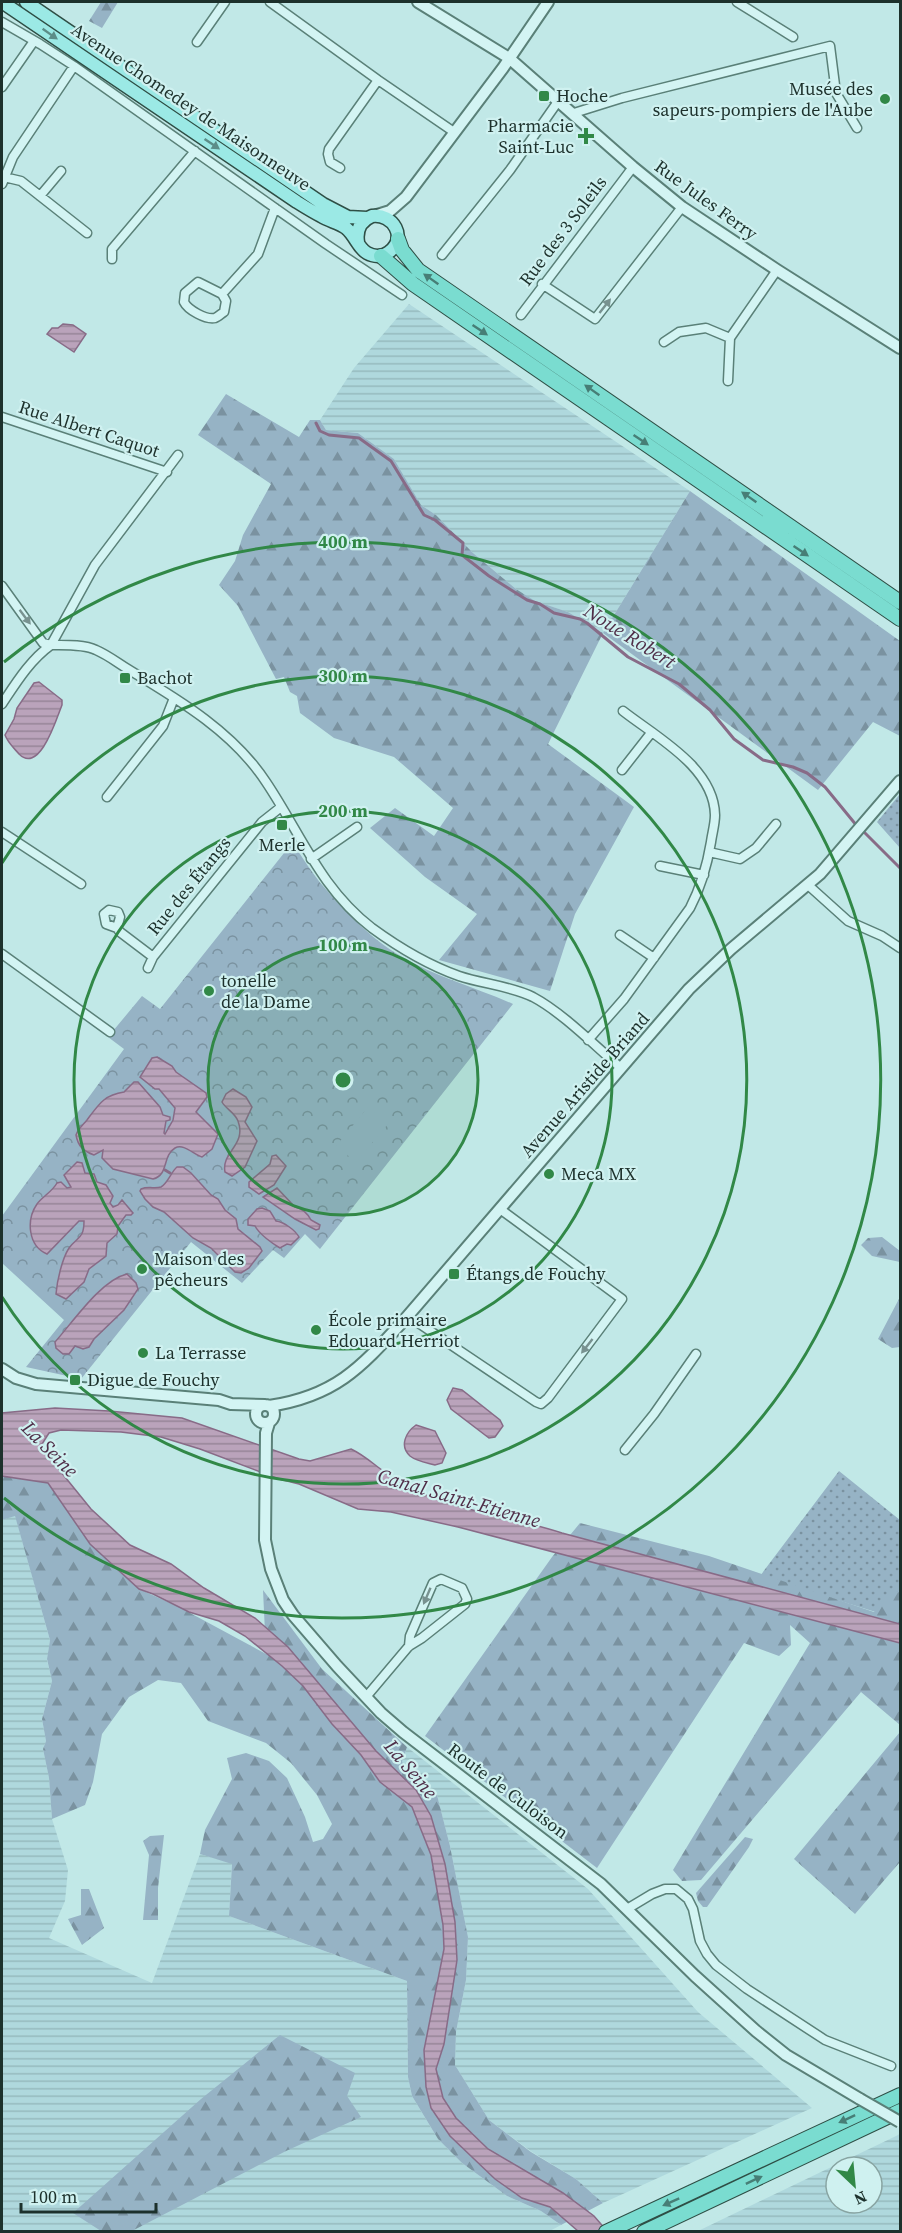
<svg xmlns="http://www.w3.org/2000/svg" width="902" height="2233" font-family="'Source Serif 4',serif">
<defs>
<pattern id="farmland-rules" width="6" height="5" patternUnits="userSpaceOnUse" patternTransform="scale(1.5)"><rect width="6" height="5" fill="#afd8dd"/><path d="M0 2.5h6" fill="none" stroke="#96babe"/></pattern>
<pattern id="grass-dots" width="8" height="8" patternUnits="userSpaceOnUse" patternTransform="scale(1.5)"><rect width="8" height="8" fill="#96b3c5"/><path d="M2 2h.1M6 6h.1" fill="none" stroke="#7a92a0" stroke-width="1.8" stroke-linecap="round"/></pattern>
<pattern id="forest-firs" width="22" height="20" patternUnits="userSpaceOnUse" patternTransform="scale(1.5)"><rect width="22" height="20" fill="#96b3c5"/><path d="M5 1l3.5 6h-7zM16 11l3.5 6h-7z" fill="#7a92a0"/></pattern>
<pattern id="park-crowns" width="20" height="18" patternUnits="userSpaceOnUse" patternTransform="scale(1.5)"><rect width="20" height="18" fill="#96b3c5"/><path d="M2 6a3 3 0 1 1 6 0M12 15a3 3 0 1 1 6 0" fill="none" stroke="#7a92a0"/></pattern>
<pattern id="water-rules" width="6" height="5" patternUnits="userSpaceOnUse" patternTransform="scale(1.5)"><rect width="6" height="5" fill="#baa3bb"/><path d="M0 2.5h6" fill="none" stroke="#978598"/></pattern>
</defs>
<rect width="100%" height="100%" fill="#c1e8e7"/>
<!-- farmland -->
<path fill="url(#farmland-rules)" fill-rule="evenodd" d="M409 304 690 491 603 633 568 612 534 601 516 589 473 553 436 515 421 505 394 459 358 433 326 430 320 420 354 368Z
M15 1515 50 1640 47 1660 52 1681 42 1719 46 1741 43 1749 49 1778 52 1819 68 1870 65 1901 49 1938 152 1983 200 1854 232 1863 229 1916 407 1981 408 2077 412 2096 438 2139 462 2163 507 2196 541 2211 561 2225 548 2232H2V1520Z
M407 1747 588 1889 698 2012 812 2108 603 2203 576 2179 532 2152 489 2120 455 2065 456 2032 466 1980 468 1937 450 1846 437 1795 402 1762Z
M900 2134V2231H698L894 2137ZM836 2167H872V2203H836Z"/>
<!-- grass -->
<path fill="url(#grass-dots)" d="M900 794V848L877 822Z
M839 1471 900 1520V1591L882 1614 760 1576Z"/>
<!-- forest -->
<path fill="url(#forest-firs)" d="M101 2H118L102 28 89 21Z
M226 394 299 437 310 420H320L326 430 358 433 394 459 421 505 436 515 473 553 516 589 535 601 568 612 603 633 690 491 900 641V736L873 722 818 790 603 633 548 744 634 807 575 914 550 991 439 960 477 914 425 877 370 828 395 808 434 836 453 808 394 757 334 738 300 713 297 696 290 692 284 677 276 679 238 606 219 585 235 561 243 535 271 484 198 435Z
M882 1237 900 1251V1262L872 1256 861 1245 868 1238Z
M900 1297V1347L892 1348 878 1339Z
M2 1476 48 1483 90 1544 139 1589 179 1607 266 1654 263 1590 322 1669 407 1747 402 1762 437 1795 450 1846 468 1937 466 1980 456 2032 455 2065 489 2120 531 2152 576 2179 603 2203 561 2225 541 2211 507 2196 462 2163 438 2139 412 2096 408 2077 407 1981 229 1916 232 1864 200 1854 205 1830 232 1779 227 1758 246 1753 269 1761 287 1778 305 1817 313 1842 323 1839 332 1824 317 1795 291 1763 266 1743 208 1721 181 1683 158 1680 129 1697 102 1734 93 1782 85 1805 52 1819 49 1778 43 1749 46 1741 42 1719 52 1681 47 1659 50 1640 15 1516 2 1520Z
M580 1523 709 1556 874 1612 894 1590 900 1593V1725L861 1692 701 1880 682 1881 673 1870 810 1643 790 1625 791 1645 779 1656 744 1643 597 1868 425 1736 552 1557Z
M900 1732V1862L855 1914 794 1859Z
M164 1835 158 1888V1920H143L149 1855 143 1841 150 1836Z
M745 1837 753 1839 749 1847 707 1907H703L698 1901 696 1893Z
M81 1889H89L104 1928 82 1945 68 1919 81 1915Z
M280 2035 355 2073 347 2096 361 2117 286 2151 132 2231H101L73 2213 201 2099Z"/>
<!-- park -->
<path fill="url(#park-crowns)" d="M292 843C303 857 312 874 324 887 344 911 373 940 399 955 435 977 475 987 513 1004L320 1249 305 1234 284 1258 273 1250 242 1283 191 1242 81 1379 26 1367 64 1320 2 1263V1216L124 1049 108 1037 142 996 160 1009Z"/>
<!-- pitch -->
<path fill="#96b3c5" d="M368 1107 388 1124 356 1162 336 1146Z"/>
<!-- water -->
<path fill="url(#water-rules)" stroke="#886b87" stroke-width="1.5" d="M63 324 73 325 86 334 74 352 47 334 52 328H58Z
M39 682 62 700V705C57 717 40 775 19 754 14 748 8 743 5 735L14 719 17 708 34 683Z
M157 1057 172 1066 176 1072 206 1093 207 1097 196 1112 218 1134 212 1149 202 1157C194 1155 184 1143 175 1148 162 1156 169 1175 153 1179L113 1169 102 1158 103 1150 94 1155C83 1151 78 1146 76 1135 78 1129 83 1125 87 1120 99 1104 104 1095 124 1092L134 1082H138L160 1107 163 1115 170 1117V1120L166 1121 164 1133 165 1134 173 1120 175 1108 159 1089H155L140 1077 152 1058Z
M233 1089 246 1097 252 1107 245 1122 257 1141 245 1167 232 1176 225 1172C221 1152 247 1145 238 1121 235 1113 226 1109 222 1102L226 1094Z
M276 1155 286 1166 274 1185 259 1194 249 1187V1182L270 1164 272 1156Z
M77 1162 82 1163 85 1173 94 1174 97 1182 106 1185 113 1196 110 1203 113 1207 118 1205 122 1200 133 1213 131 1215H126L118 1226 117 1234 107 1243 106 1256 89 1269 84 1282 66 1299 56 1294C57 1281 62 1259 69 1248 78 1236 84 1239 84 1221H79L47 1254C28 1246 26 1220 37 1204 43 1196 52 1192 57 1183L61 1182 67 1188 71 1187 64 1175Z
M177 1167H183L191 1173 211 1195 218 1199 225 1210 236 1219 238 1229 260 1247 262 1251 249 1268 241 1273 235 1272 211 1248 193 1238 164 1212 153 1207 145 1199 140 1191 141 1189C148 1186 155 1189 161 1187 168 1183 171 1172 177 1167Z
M277 1188 295 1207C302 1208 308 1214 311 1220L320 1225 319 1229 316 1230 295 1219 263 1197Z
M262 1208 270 1211 276 1221C284 1222 295 1230 299 1237L291 1245 287 1244 280 1248C273 1244 259 1234 255 1226L248 1225V1219L257 1209Z
M127 1274 136 1283 138 1289 124 1310 94 1339 89 1347 83 1349 75 1346 69 1354H63L56 1348 55 1342C73 1322 101 1280 127 1274Z
M453 1388 462 1390 500 1420 503 1426 495 1437 489 1438 451 1409 447 1400Z
M55 1408 109 1411 182 1418 299 1459 310 1461 351 1449C366 1456 375 1466 389 1475 405 1486 424 1495 442 1501 482 1515 523 1520 562 1533L900 1624V1643L458 1527 391 1512 358 1509 299 1484 279 1479 200 1449 161 1437 121 1432 61 1430 49 1433 42 1444 48 1456 91 1509 130 1545 171 1564 204 1588 255 1618 288 1647 376 1751 416 1790 431 1816 445 1864 455 1922 457 1960 444 2044 436 2069 443 2098 456 2118 488 2149 563 2193 594 2216 607 2231H578L550 2207 522 2198 495 2179 450 2136 431 2108 426 2087 424 2050 444 1949 443 1925 431 1855 412 1807 380 1782 361 1755 332 1724 303 1686 282 1666 245 1636 219 1621 189 1612 153 1594 139 1589 90 1544 48 1483 2 1476V1413Z
M416 1425 435 1431 446 1453 442 1463 435 1465C428 1463 416 1461 410 1456 399 1446 406 1432 416 1425Z"/>
<g fill="none" stroke-linecap="round" stroke-linejoin="round">
<!-- stream -->
<path stroke="#886b87" stroke-width="3" d="M316 423 320 431 329 435 359 438 391 461 424 515 435 520 463 543 462 555 489 576 527 600 540 604 554 613 580 619 587 623 628 657 679 684 710 710 734 739 763 760 793 767 807 773 825 787 857 826
M862 830 900 868
M165 1170 170 1173"/>
<!-- minor casing -->
<g stroke="#5a8078" stroke-width="11">
<path id="minor" d="M270 2 378 80 454 132
M737 2 793 37
M2 22 40 44 74 66 326 244 402 295
M197 42 225 2
M2 87 34 41
M574 113 622 98 830 46 836 93 857 128
M340 168 330 162 328 154 329 149 378 80
M4 177 21 181 87 233
M2 184 13 157 74 66
M40 196 61 171
M442 255 510 170 559 100
M112 259V249L195 151
M542 284 595 319 682 207
M222 294 198 282 185 293 184 302C188 310 206 320 215 318 218 317 222 313 224 312L226 301 222 294 258 254 275 208
M521 315 633 167
M664 342 679 332 706 328 730 338
M728 381 730 338 777 270
M2 417 167 472
M2 586 43 643 51 645
M51 645 95 565 178 455
M2 704C16 683 30 660 51 645 64 645 84 644 96 650 108 655 119 664 131 671 181 701 234 733 266 782 301 834 320 888 372 928 398 947 428 965 459 976 483 984 511 986 533 997 563 1013 595 1046 621 1068
M622 770 651 733
M107 797 163 726 174 698
M2 832 81 884
M709 852 740 859 756 848 776 824
M311 859 357 827
M660 866 704 875
M808 885 848 921 882 936 900 948
M117 928 106 924 104 914 109 910 118 912 120 917 117 928 120 932 153 957 262 822 281 807
M620 935 654 958
M2 954 110 1032
M148 968 153 957
M588 1040 624 999 690 908C701 887 707 866 711 842 712 834 715 824 715 815 714 767 656 737 623 711
M408 1316 536 1402 541 1404 548 1398 622 1299 500 1209
M625 1450 654 1414 696 1354
M366 1697 409 1646 422 1638 465 1604 467 1599 462 1588 441 1579 433 1583 410 1636 409 1646
M627 1909 652 1894 665 1889H676L688 1899 693 1909 700 1941 707 1954 716 1965 747 1989 825 2040 891 2066"/>
</g>
<!-- tertiary casing -->
<g stroke="#5a8078" stroke-width="14">
<path id="tertiary" d="M418 2 509 58 633 167 682 207 777 270 900 348
M377 215 390 211 406 197 503 68 548 2
M2 1369 16 1378 36 1384 219 1400 231 1404 265 1405
M256 1414a9 9 0 1 1 18 0a9 9 0 1 1-18 0Z
M269 1406C337 1396 362 1366 406 1318L689 989 731 949 820 874 900 781
M269 1423 266 1433 265 1540 271 1569 283 1600 293 1615 337 1666 381 1713 403 1732 601 1884 695 1976 756 2031 786 2055 860 2099"/>
</g>
<!-- primary casing -->
<g stroke="#2e4e45" stroke-width="15">
<path id="primary" d="M2 2 297 202C305 207 313 212 321 216 329 221 339 223 346 228 355 235 358 248 367 253 374 257 383 257 389 252 408 238 393 213 372 216 360 221 356 230 358 242
M26 2 323 204 348 217 367 218"/>
</g>
<!-- trunk casing -->
<g stroke="#2e4e45" stroke-width="16">
<path id="trunk" d="M398 239 402 250 418 270 900 602
M381 256 413 284 900 619
M606 2232 900 2095
M644 2232 900 2111"/>
</g>
<!-- minor -->
<use href="#minor" stroke="#d3f4f3" stroke-width="8"/>
<!-- tertiary -->
<use href="#tertiary" stroke="#d3f4f3" stroke-width="10"/>
<!-- primary -->
<use href="#primary" stroke="#9be9e5" stroke-width="12"/>
<!-- trunk -->
<use href="#trunk" stroke="#7adcd0" stroke-width="14"/>
<!-- tertiary-bridge casing -->
<g stroke="#5a8078" stroke-width="14" stroke-linecap="butt">
<path id="tertiary-bridge" d="M860 2099 900 2122"/>
</g>
<!-- tertiary-bridge -->
<use href="#tertiary-bridge" stroke="#d3f4f3" stroke-width="10"/>
</g>
<!-- one-way arrows -->
<defs><path id="oneway-solid" d="M-6-.8H1V-3.2L6.5 0L1 3.2V.8H-6Z" transform="scale(1.5)"/></defs>
<g fill="#5c8d88">
<use href="#oneway-solid" transform="translate(50 34) rotate(35)"/>
<use href="#oneway-solid" transform="translate(212 144) rotate(34)"/>
</g>
<g fill="#477e76">
<use href="#oneway-solid" transform="translate(431 279) rotate(-145)"/>
<use href="#oneway-solid" transform="translate(480 330) rotate(34)"/>
<use href="#oneway-solid" transform="translate(592 390) rotate(-145)"/>
<use href="#oneway-solid" transform="translate(641 440) rotate(34)"/>
<use href="#oneway-solid" transform="translate(749 497) rotate(-145)"/>
<use href="#oneway-solid" transform="translate(801 551) rotate(34)"/>
<use href="#oneway-solid" transform="translate(847 2119) rotate(155)"/>
<use href="#oneway-solid" transform="translate(754 2180) rotate(-25)"/>
<use href="#oneway-solid" transform="translate(671 2202) rotate(156)"/>
</g>
<g fill="#789290">
<use href="#oneway-solid" transform="translate(605 306) rotate(-52)"/>
<use href="#oneway-solid" transform="translate(25 617) rotate(53)"/>
<use href="#oneway-solid" transform="translate(587 1346) rotate(128)"/>
<use href="#oneway-solid" transform="translate(427 1596) rotate(113)"/>
</g>
<!-- distance rings -->
<circle cx="343" cy="1080" r="135" fill="#318847" fill-opacity=".12"/>
<g fill="none" stroke="#318847" stroke-width="3">
<circle cx="343" cy="1080" r="135"/>
<circle cx="343" cy="1080" r="269"/>
<path d="M2 863A404 404 0 1 1 2 1297"/>
<path d="M4 662A538 538 0 1 1 4 1498"/>
</g>
<!-- markers -->
<g fill="#318847" stroke="#cff1f0" stroke-width="2">
<rect x="538" y="90" width="12" height="12" rx="3"/>
<circle cx="885" cy="99" r="6"/>
<path d="M583 127h6v6h6v6h-6v6h-6v-6h-6v-6h6z"/>
<rect x="119" y="672" width="12" height="12" rx="3"/>
<rect x="276" y="819" width="12" height="12" rx="3"/>
<circle cx="209" cy="991" r="6"/>
<circle cx="549" cy="1174" r="6"/>
<circle cx="142" cy="1269" r="6"/>
<rect x="448" y="1268" width="12" height="12" rx="3"/>
<circle cx="316" cy="1330" r="6"/>
<circle cx="143" cy="1353" r="6"/>
<rect x="69" y="1374" width="12" height="12" rx="3"/>
</g>
<g text-anchor="middle" stroke-width="4.5" stroke-linejoin="round" paint-order="stroke">
<!-- poi labels -->
<g font-size="18" fill="#1d312c" stroke="#cff1f0" text-anchor="start">
<text x="873" y="95" text-anchor="end">Musée des<tspan x="873" dy="21">sapeurs-pompiers de l'Aube</tspan></text>
<text x="556" y="102">Hoche</text>
<text x="574" y="132" text-anchor="end">Pharmacie<tspan x="574" dy="21">Saint-Luc</tspan></text>
<text x="137" y="684">Bachot</text>
<text x="282" y="851" text-anchor="middle">Merle</text>
<text x="221" y="987">tonelle<tspan x="221" dy="21">de la Dame</tspan></text>
<text x="561" y="1180">Meca MX</text>
<text x="154" y="1265">Maison des<tspan x="154" dy="21">pêcheurs</tspan></text>
<text x="466" y="1280">Étangs de Fouchy</text>
<text x="328" y="1326">École primaire<tspan x="328" dy="21">Edouard Herriot</tspan></text>
<text x="155" y="1359">La Terrasse</text>
<text x="87" y="1386">Digue de Fouchy</text>
</g>
<!-- street labels -->
<g font-size="18" fill="#1d312c" stroke="#cff1f0">
<text transform="translate(191 107) rotate(34)" y="6">Avenue Chomedey de Maisonneuve</text>
<text transform="translate(706 200) rotate(36)" y="6">Rue Jules Ferry</text>
<text transform="translate(563 231) rotate(-53)" y="6">Rue des 3 Soleils</text>
<text transform="translate(89 429) rotate(18)" y="6">Rue Albert Caquot</text>
<text transform="translate(189 886) rotate(-51)" y="6">Rue des Étangs</text>
<text transform="translate(585 1085) rotate(-49)" y="6">Avenue Aristide Briand</text>
<text transform="translate(508 1791) rotate(37)" y="6">Route de Culoison</text>
</g>
<!-- water labels -->
<g font-size="20" font-style="italic" fill="#4f2e48" stroke="#cff1f0">
<text transform="translate(630 636) rotate(32)" y="7">Noue Robert</text>
<text transform="translate(50 1449) rotate(45)" y="7">La Seine</text>
<text transform="translate(459 1498) rotate(16)" y="7">Canal Saint-Etienne</text>
<text transform="translate(411 1769) rotate(50)" y="7">La Seine</text>
</g>
</g>
<circle cx="343" cy="1080" r="9" fill="#318847" stroke="#cff1f0" stroke-width="3"/>
<g font-size="18" text-anchor="middle" font-weight="bold" fill="#318847" stroke="#cff1f0" stroke-width="4.5" stroke-linejoin="round" paint-order="stroke">
<text x="343" y="548">400 m</text>
<text x="343" y="682">300 m</text>
<text x="343" y="817">200 m</text>
<text x="343" y="951">100 m</text>
</g>
<!-- border -->
<rect width="902" height="2233" fill="none" stroke="#1d312c" stroke-width="6"/>
<!-- north arrow -->
<g transform="translate(854 2185) rotate(154)"><circle r="28" fill="#cff1f0" stroke="#88a4a2" stroke-width="1.5"/>
<path d="M0-4.5L10 22L0 15L-10 22Z" fill="#318847"/>
<text y="-9" font-size="16" font-weight="bold" text-anchor="middle" fill="#1d312c">N</text>
</g>
<!-- scale -->
<path d="M21 2203v9h135v-9" fill="none" stroke="#1d312c" stroke-width="3"/>
<text x="30" y="2203" font-size="18" fill="#1d312c" stroke="#cff1f0" stroke-width="4.5" paint-order="stroke">100 m</text>
</svg>
